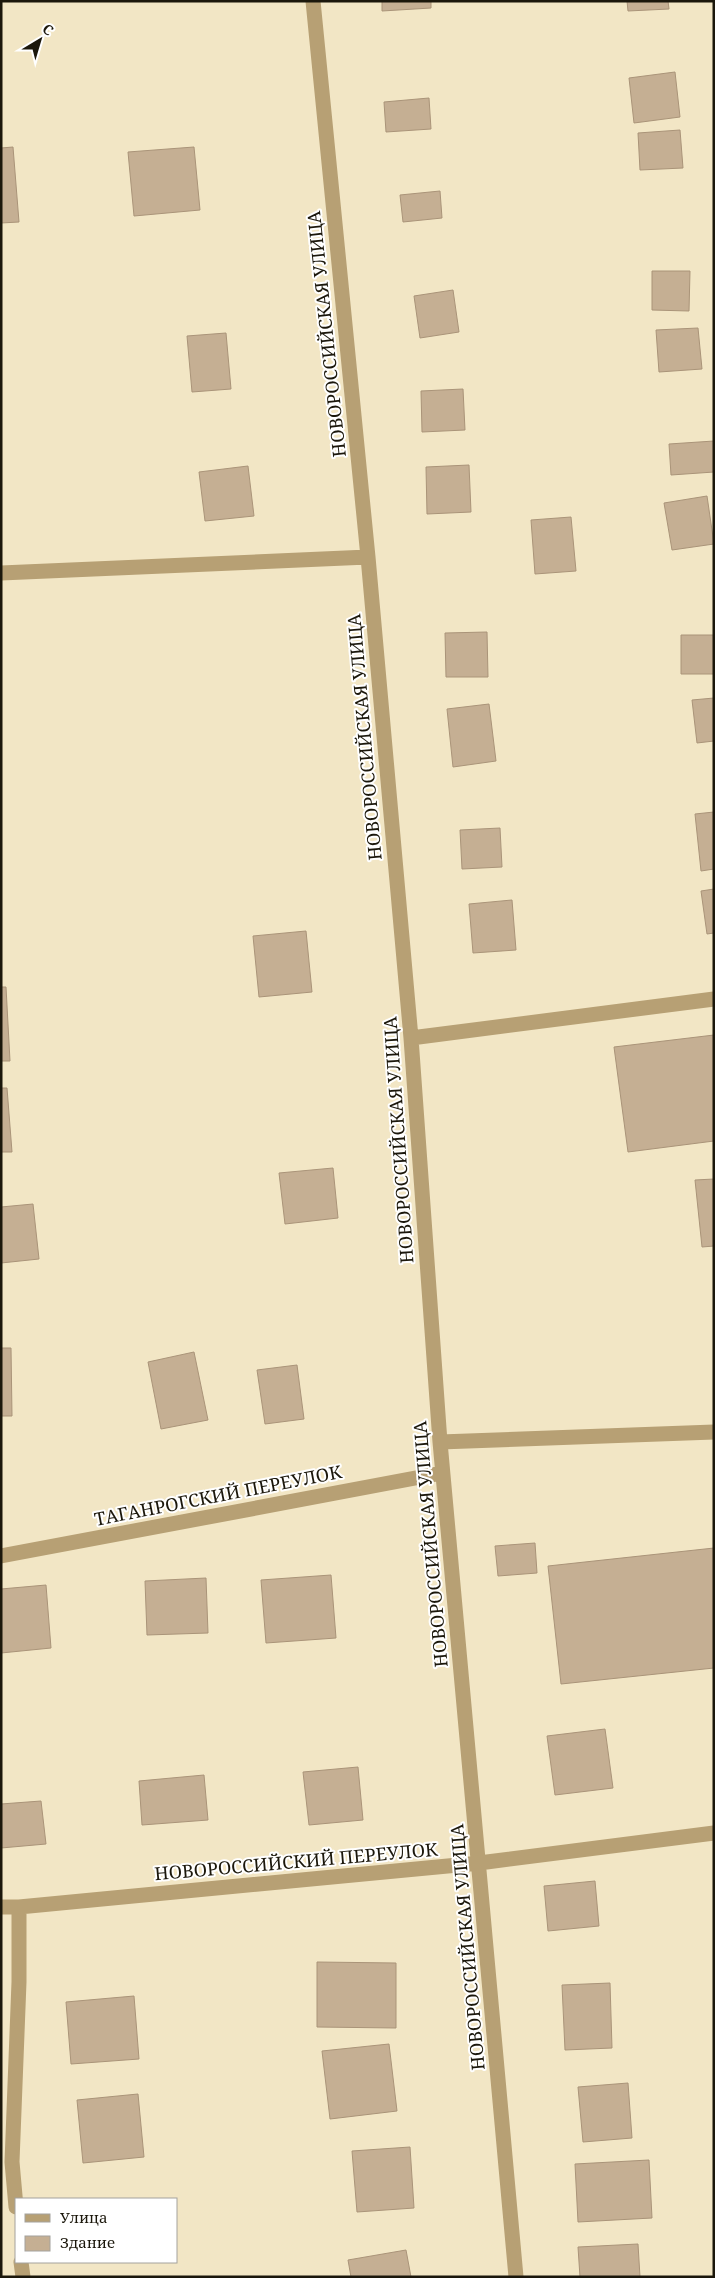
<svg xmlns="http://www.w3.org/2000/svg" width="715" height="2278" font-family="'Noto Serif',serif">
<rect width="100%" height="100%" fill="#f2e6c5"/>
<!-- building -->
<path fill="#c5af93" stroke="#aa9479" d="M382 1H431V8L382 11Z
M627 1H668L669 9 628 11Z
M675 72 680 117 634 123 629 78Z
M429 98 431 129 386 132 384 102Z
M680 130 683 168 640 170 638 133Z
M13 147 19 222 1 223V148Z
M194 147 200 210 134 216 128 152Z
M440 191 442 218 403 222 400 195Z
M652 271H690L689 311 652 310Z
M453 290 459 332 420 338 414 296Z
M698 328 702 369 659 372 656 330Z
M226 333 231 389 192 392 187 336Z
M463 389 465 430 422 432 421 391Z
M714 441V472L671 475 669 444Z
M469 465 471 512 427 514 426 467Z
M248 466 254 516 205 521 199 472Z
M707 496 714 544 672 550 664 503Z
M571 517 576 571 535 574 531 520Z
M487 632 488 677H446L445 633Z
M681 635H714V674H681Z
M714 698V741L697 743 692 700Z
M489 704 496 761 453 767 447 709Z
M714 812V869L701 871 695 814Z
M500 828 502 867 462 869 460 830Z
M714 889V933L707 934 701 891Z
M512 900 516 950 473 953 469 904Z
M306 931 312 992 259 997 253 936Z
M1 987H6L10 1061H1Z
M714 1035V1141L628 1152 614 1047Z
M1 1088H7L12 1152H1Z
M333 1168 338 1218 285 1224 279 1173Z
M714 1179V1246L702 1247 695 1180Z
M33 1204 39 1259 1 1263V1207Z
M1 1348H11L12 1416H1Z
M194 1352 208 1420 161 1429 148 1362Z
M297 1365 304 1419 265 1424 257 1370Z
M535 1543 537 1573 498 1576 495 1546Z
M714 1548V1668L561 1684 548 1566Z
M331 1575 336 1638 266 1643 261 1580Z
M206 1578 208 1633 147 1635 145 1581Z
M46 1585 51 1648 1 1653V1589Z
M605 1729 613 1788 555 1795 547 1736Z
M358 1767 363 1820 309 1825 303 1772Z
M204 1775 208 1820 142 1825 139 1781Z
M41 1801 46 1844 1 1848V1804Z
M595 1881 599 1926 548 1931 544 1886Z
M317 1962 396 1963V2028L317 2027Z
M610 1983 612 2048 565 2050 562 1985Z
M134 1996 139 2059 71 2064 66 2002Z
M389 2044 397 2111 330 2119 322 2051Z
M628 2083 632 2138 583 2142 578 2087Z
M138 2094 144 2157 83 2163 77 2100Z
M410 2147 414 2208 357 2212 352 2151Z
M649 2160 652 2218 578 2222 575 2164Z
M638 2244 640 2277H580L578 2247Z
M406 2250 411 2277H351L348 2260Z"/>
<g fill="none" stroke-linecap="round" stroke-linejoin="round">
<!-- minor -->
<path stroke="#b7a074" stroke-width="15" d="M313 1 368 557 411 1038 440 1442 516 2277
M1 573 368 557
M411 1038 714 999
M440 1442 714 1432
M1 1556 442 1473
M1 1907H19L479 1863 714 1833
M16 2207 12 2162 19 1982V1907
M21 2262 23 2277"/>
</g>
<g text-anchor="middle" stroke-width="4" stroke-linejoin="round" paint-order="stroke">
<!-- street labels -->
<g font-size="18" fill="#1b170b" stroke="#fff">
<text transform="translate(327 334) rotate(-96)" y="6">НОВОРОССИЙСКАЯ УЛИЦА</text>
<text transform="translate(365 737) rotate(-95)" y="6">НОВОРОССИЙСКАЯ УЛИЦА</text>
<text transform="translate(399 1140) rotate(-94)" y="6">НОВОРОССИЙСКАЯ УЛИЦА</text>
<text transform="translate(218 1496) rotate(-11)" y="6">ТАГАНРОГСКИЙ ПЕРЕУЛОК</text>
<text transform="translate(431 1544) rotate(-95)" y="6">НОВОРОССИЙСКАЯ УЛИЦА</text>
<text transform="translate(296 1862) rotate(-5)" y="6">НОВОРОССИЙСКИЙ ПЕРЕУЛОК</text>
<text transform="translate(468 1947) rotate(-95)" y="6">НОВОРОССИЙСКАЯ УЛИЦА</text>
</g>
</g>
<!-- border -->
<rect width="715" height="2278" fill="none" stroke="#1b170b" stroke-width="5"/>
<!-- legend -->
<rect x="15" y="2198" width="162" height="65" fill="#ffffff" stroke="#a4a29d"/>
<rect x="25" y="2214" width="25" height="8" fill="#b7a074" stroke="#a4a29d"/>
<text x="60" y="2223" font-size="15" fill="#1b170b">Улица</text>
<rect x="25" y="2236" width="25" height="15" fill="#c5af93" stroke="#a4a29d"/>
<text x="60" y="2248" font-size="15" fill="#1b170b">Здание</text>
<!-- north arrow -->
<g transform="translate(40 40) rotate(38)" stroke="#ffffff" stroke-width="4" paint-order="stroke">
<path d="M0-4L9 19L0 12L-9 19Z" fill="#1b170b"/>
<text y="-8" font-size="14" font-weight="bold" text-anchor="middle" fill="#1b170b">С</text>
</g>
</svg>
